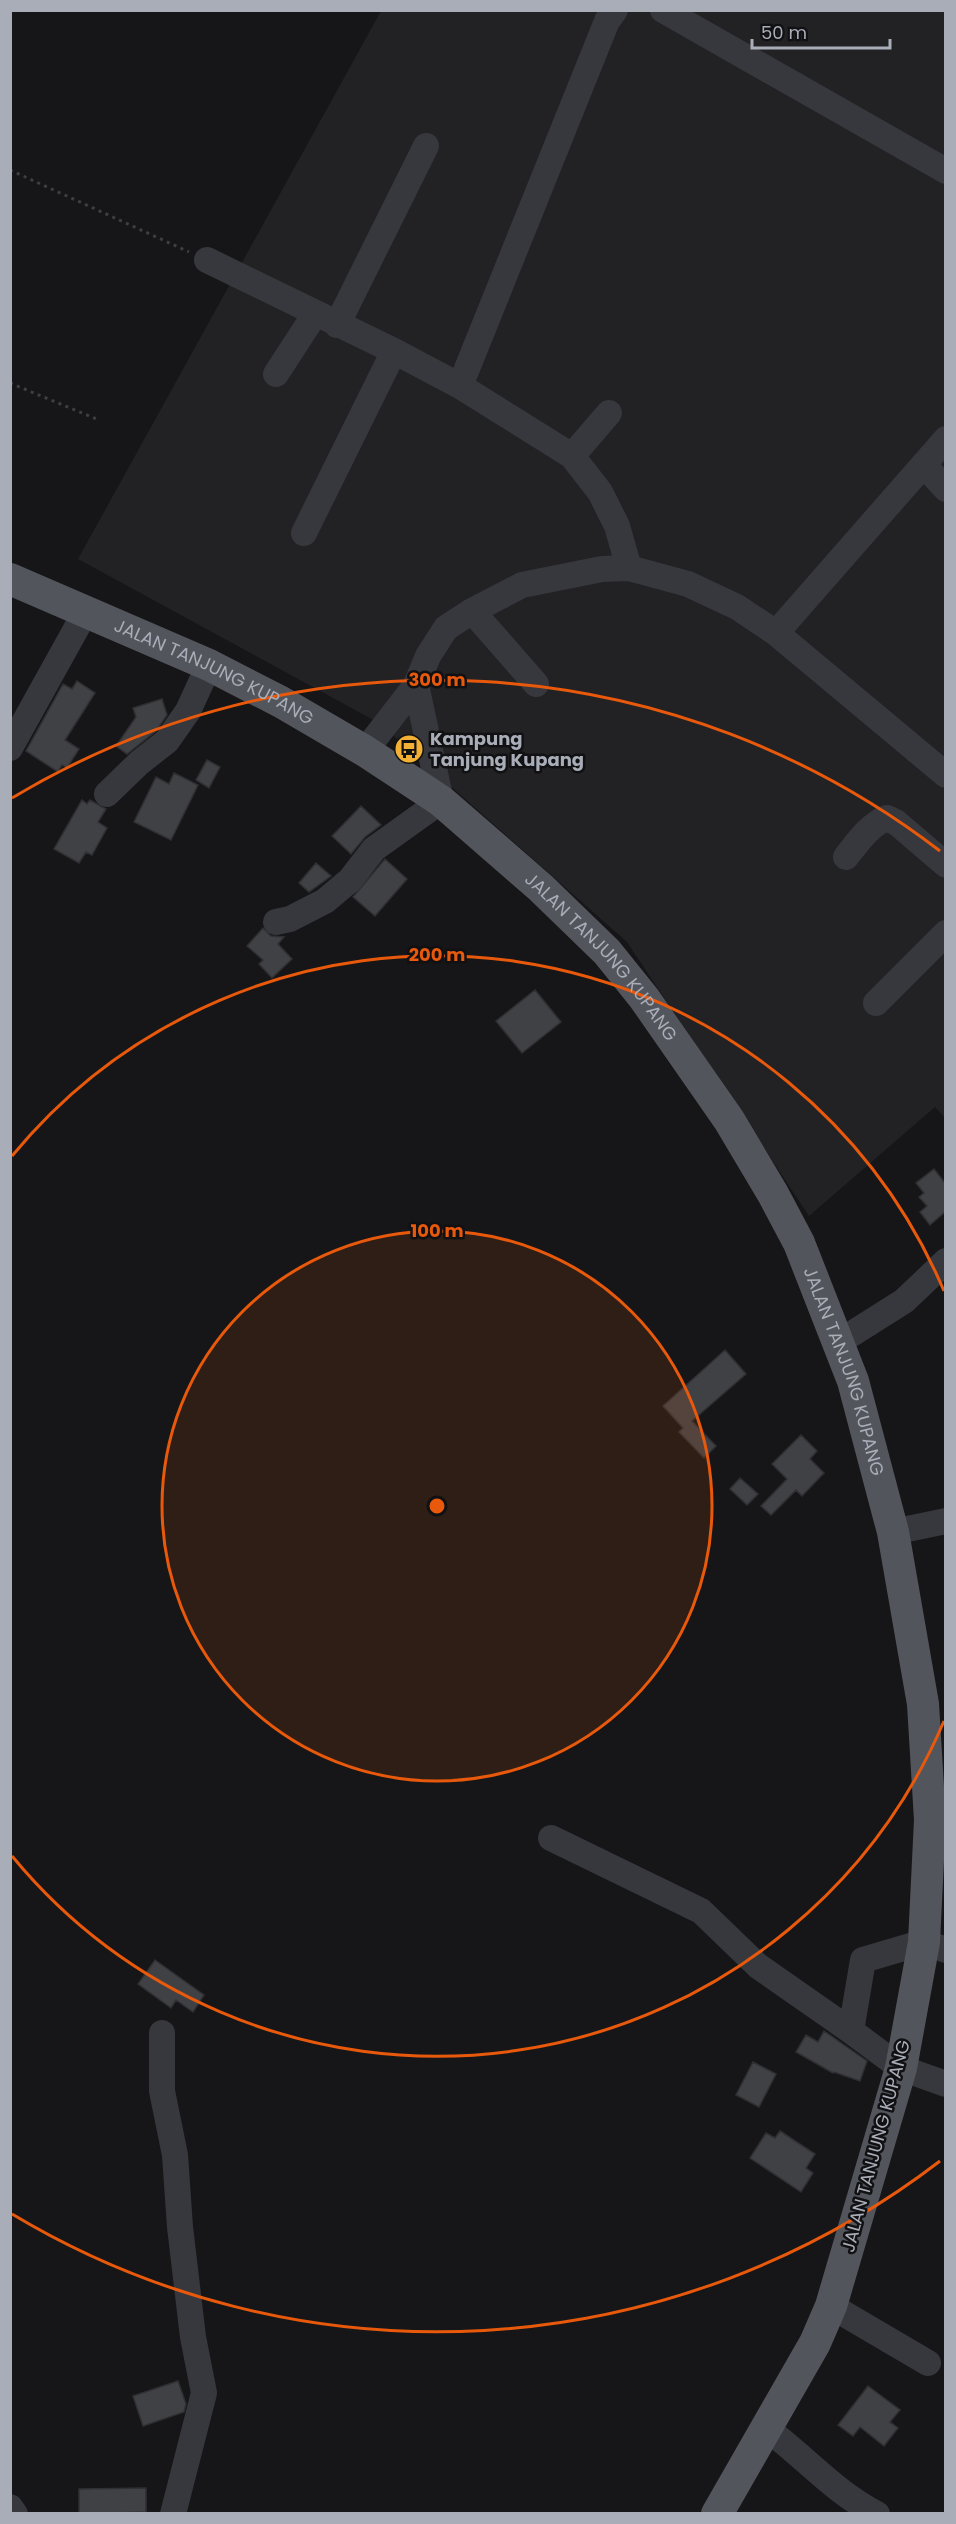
<svg xmlns="http://www.w3.org/2000/svg" width="956" height="2524" font-family="Poppins,sans-serif">
<rect width="100%" height="100%" fill="#161618"/>
<!-- built -->
<path fill="#222225" d="M381 11H945V1118L935 1107 809 1216 627 942 379 723 78 559Z"/>
<!-- building -->
<path fill="#404145" stroke="#303034" stroke-width="1.5" d="M77 681 95 693 65 740 79 749 67 768 62 765 58 772 26 751 63 684 72 689Z
M162 699 167 715 156 731 127 754 116 746 136 717 133 708Z
M207 760 220 767 209 788 196 780Z
M174 773 198 785 171 840 134 822 156 777 169 784Z
M82 800 87 804 90 800 106 809 98 822 107 828 92 855 86 852 79 863 54 849Z
M361 806 381 825 365 837 351 854 332 836Z
M385 859 407 879 375 916 353 897Z
M316 863 331 876 309 892 299 883Z
M263 928 271 936 284 937 278 944 292 959 272 978 259 964 263 960 247 946Z
M535 990 561 1022 522 1053 496 1021Z
M934 1169 945 1183V1212L930 1225 920 1212 927 1206 919 1197 924 1193 916 1183Z
M725 1350 746 1374 692 1421 716 1446 704 1458 679 1432 683 1428 663 1406Z
M801 1435 817 1451 810 1459 824 1473 802 1496 796 1490 771 1515 761 1506 787 1479 772 1464Z
M740 1478 758 1494 747 1505 730 1489Z
M155 1960 204 1995 193 2012 176 2000 171 2008 138 1984Z
M824 2031 867 2061 860 2081 834 2072 833 2073 796 2052 806 2035 818 2042Z
M753 2062 776 2074 759 2107 736 2095Z
M780 2131 815 2154 806 2168 813 2173 801 2192 750 2158 766 2133 775 2138Z
M178 2381 186 2404 184 2412 143 2426 133 2396Z
M868 2386 900 2410 890 2422 898 2428 884 2446 860 2427 853 2436 838 2425Z
M146 2488V2512L79 2514V2489Z"/>
<g fill="none" stroke-linecap="round" stroke-linejoin="round">
<!-- path -->
<path stroke="#3d3f44" stroke-width="3" stroke-dasharray="3 4.5" stroke-linecap="butt" d="M10 170 189 252
M10 383 99 420"/>
<!-- minor -->
<path stroke="#37383d" stroke-width="26" d="M663 10 946 171
M207 260 394 351 460 386 572 456 600 492 617 526 629 568
M337 325 426 146
M276 374 315 314
M460 386 607 21 615 10
M572 456 609 413
M924 465 946 489
M304 533 394 351
M472 611 536 684
M776 633 946 439
M10 748 86 611
M365 751 416 685 428 656 446 628 472 611 522 585 602 569 629 568 688 584 737 607 776 633 946 775
M107 794 139 763 167 741 188 711 209 665
M846 857C857 843 870 824 887 818L897 823 946 865
M276 922 290 919 325 901 350 880 374 849 441 801 416 685
M876 1003 946 933
M839 1342 904 1301 946 1261
M893 1532 946 1521
M551 1838 701 1911 758 1966 851 2031
M946 1950 924 1942 863 1960 851 2031 901 2068 946 2084
M162 2033V2091L175 2155 180 2227 193 2337 204 2393 173 2514
M831 2306 928 2363
M767 2429C805 2457 834 2492 877 2514
M10 2507 15 2514"/>
<!-- major -->
<path stroke="#53555c" stroke-width="32" id="s1" d="M10 579 209 665 281 702 365 751 441 801 541 888 607 952 644 998 729 1120 773 1194 799 1243 853 1381 893 1532 923 1704 930 1820 924 1942 901 2068 831 2306 815 2343 717 2514"/>
</g>
<!-- distance rings -->
<circle cx="437" cy="1506" r="275" fill="#e8590c" fill-opacity=".12"/>
<g fill="none" stroke="#e8590c" stroke-width="3">
<circle cx="437" cy="1506" r="275"/>
<path d="M944 1721A551 551 0 0 1 12 1856M12 1156A551 551 0 0 1 944 1291"/>
<path d="M940 2161A826 826 0 0 1 12 2214M12 798A826 826 0 0 1 940 851"/>
</g>
<!-- icons -->
<defs>
<g id="bus-disc" transform="scale(1.5)"><circle r="9.5" fill="#f2b134" stroke="#111113"/><path d="M-5-6H5V4H4V6H2V4H-2V6H-4V4H-5ZM-3.5-4V0h7V-4ZM-3.5 1.2v1.5H-2V1.2ZM2 1.2v1.5H3.5V1.2Z" fill="#111"/></g>
</defs>
<g fill-rule="evenodd">
<use href="#bus-disc" x="409" y="749"/>
</g>
<g text-anchor="middle" stroke-width="5" stroke-linejoin="round" paint-order="stroke">
<!-- street labels -->
<g font-size="18" fill="#a8adb8" stroke="#111113">
<text dy="6" stroke="none"><textPath href="#s1" startOffset="224">JALAN TANJUNG KUPANG</textPath></text>
<text dy="6" stroke="none"><textPath href="#s1" startOffset="710">JALAN TANJUNG KUPANG</textPath></text>
<text dy="6" stroke="none"><textPath href="#s1" startOffset="1196">JALAN TANJUNG KUPANG</textPath></text>
<text transform="translate(876 2146) rotate(-75)" y="6">JALAN TANJUNG KUPANG</text>
</g>
<!-- poi labels -->
<g font-size="18" font-weight="bold" fill="#a8adb8" stroke="#111113" text-anchor="start">
<text x="430" y="745">Kampung<tspan x="430" dy="21">Tanjung Kupang</tspan></text>
</g>
</g>
<circle cx="437" cy="1506" r="9" fill="#e8590c" stroke="#111113" stroke-width="3"/>
<g font-size="18" text-anchor="middle" font-weight="bold" fill="#e8590c" stroke="#111113" stroke-width="5" stroke-linejoin="round" paint-order="stroke">
<text x="437" y="686">300 m</text>
<text x="437" y="961">200 m</text>
<text x="437" y="1237">100 m</text>
</g>
<!-- border -->
<rect width="956" height="2524" fill="none" stroke="#a8adb8" stroke-width="24"/>
<!-- scale -->
<path d="M752 39v9h138v-9" fill="none" stroke="#a8adb8" stroke-width="3"/>
<text x="761" y="39" font-size="18" fill="#a8adb8" stroke="#111113" stroke-width="4.5" paint-order="stroke">50 m</text>
</svg>
